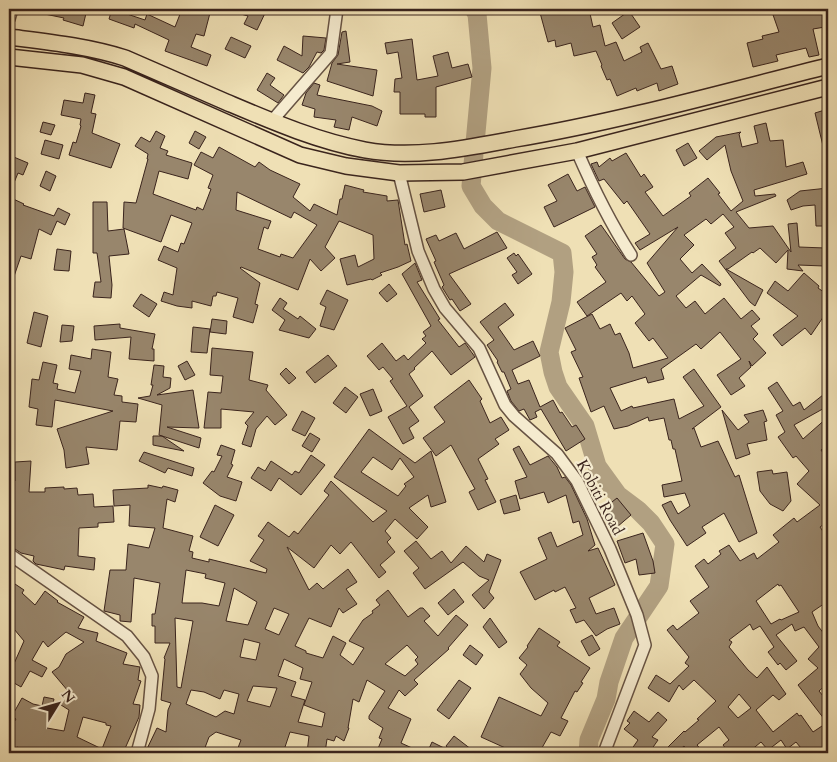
<svg xmlns="http://www.w3.org/2000/svg" width="837" height="762" font-family="Cardo,serif">
<rect width="100%" height="100%" fill="#efe0b5"/>
<filter id="stains"><feTurbulence type="fractalNoise" baseFrequency=".004" numOctaves="4"/><feColorMatrix values="0 0 0 0 .2 0 0 0 0 .09 0 0 0 0 .02 0 0 0 .5 -.17"/></filter>
<radialGradient id="worn" r=".72"><stop offset=".6" stop-color="#630" stop-opacity="0"/><stop offset="1" stop-color="#630" stop-opacity=".3"/></radialGradient>
<g fill="none" stroke-linecap="round" stroke-linejoin="round">
<!-- river -->
<path stroke="#b1a081" stroke-width="19" d="M474 9 477 14 482 68 471 186 483 206 498 221 562 253 564 272 561 302 549 352 553 372 558 387 585 426 597 466 618 495 638 510 651 523 665 544 659 586 624 638 609 682 606 699 589 740 588 753"/>
</g>
<!-- building -->
<path fill="#98866c" stroke="#3a241d" fill-rule="evenodd" d="M36 9H87L83 26 63 20 64 18 35 12Z
M112 9 145 20 147 14 175 27 182 9H192L210 13 204 36 196 34 191 47 211 55 207 66 165 51 169 40 135 24 134 28 109 19Z
M230 9H267L257 30 244 24 248 16 230 11Z
M539 9H562V11L572 9H589L593 27 600 25 605 46 616 42 624 61 642 52 640 47 648 43 661 69 672 66 678 84 659 91 657 83 637 91 636 88 617 96 610 79 607 80 601 66 602 65 596 51 574 56 571 43 556 47 555 40 548 42Z
M771 9H808V10L822 9 825 27 813 29 819 55 809 57 806 48 776 55 778 61 753 67 747 43 763 39 762 36 779 32Z
M629 11 640 27 622 39 612 23Z
M346 31 350 62 337 64 377 70 373 96 327 81 332 63 338 55 342 32Z
M303 36 326 38 324 50 321 53 317 52 309 67 303 73 277 60 284 46 302 56Z
M231 37 251 46 245 58 225 49Z
M412 39 417 80 438 76 433 56 448 52 452 68 468 64 472 77 436 87V117H425V114H400V92H394L395 79 402 78 398 52 387 54 385 43Z
M267 73 275 78 270 85 284 95 278 103 257 90Z
M314 83 320 85 317 95 372 106 382 111 377 126 352 117 349 130 334 127 336 120 314 117 315 109 302 105 306 93Z
M85 93 95 95 91 113 96 114 92 133 120 144 111 168 69 155 73 142 76 143 81 126 80 125 81 119 61 115 64 100 83 103Z
M828 109V154H825L815 113Z
M43 122 55 125 51 135 40 132Z
M766 123 770 141 783 140 786 167 803 162 807 174 754 190 755 196 775 194 776 196 736 212 749 228 773 226 791 252 788 224 797 223 799 247 825 248 824 266 798 265 803 271 787 269 788 250 776 263 760 248 753 253 752 252 728 269H726L763 290 755 306 750 302 719 261 736 248 725 233 734 227 723 214 711 224 706 219 684 235 694 245 680 259 692 273 702 264 721 284 720 286 701 275 676 296 686 308 695 301 705 314 724 298 741 319 752 310 760 319 751 326 758 334 753 339 766 353 752 366 749 361 751 367 739 378 745 386 731 395 717 375 741 359 720 332 701 349 696 344 661 369 664 379 648 383 646 377 610 388 621 411 632 406 633 408 674 399 679 419 704 406 683 377 694 369 721 407 692 429 694 428 701 447 718 441 735 477 739 475 757 533 739 542 724 513 702 527 706 533 687 546 670 520 662 505 671 501 678 514 690 506 685 493 664 497 662 485 682 481 675 449H673L671 440H669L664 418 649 421 648 417 628 426 614 429 604 406 591 412 579 378 583 377 571 352 576 350 565 328 592 314 600 329 610 324 615 335 620 333 629 353 633 368 668 358 653 338 649 341 635 323 645 314 632 296 627 301 621 293 587 316 577 302 606 282 595 267 597 265 592 257 597 254 585 236 601 225 625 259 631 262 659 296 665 292 647 263 678 227 640 250 635 243 650 234 627 201 624 204 604 179 599 181 591 164 597 162 599 167 610 158 612 161 626 153 641 177 644 174 653 187 645 192 663 216 691 196 689 193 708 178 720 193 718 194 731 211 743 201 731 171 725 145 707 160 699 151 716 137 741 132 739 134 742 147 758 143 754 126Z
M156 131 165 136 160 148 168 151 166 155 192 163 188 179 159 171 153 194 196 210 197 207 203 210 211 189 208 188 213 175 194 165 201 152 213 158 219 147 255 167 259 162 270 170 300 184 293 197 310 211 314 204 337 215 340 199H342L345 185 364 190 363 192 387 196V201L398 200 405 245 407 244 411 261 398 267 380 273 382 275 372 280 371 279 347 285 340 259 355 255 358 267 374 259 373 235 339 221 325 247 335 258 321 271 310 259 298 290 241 267 240 268 260 283 255 304 258 305 253 323 233 317 238 298 217 292 216 296H213L211 306 192 301V308L177 306 161 301 164 292 173 295 177 268 158 260 164 246 178 252 181 243 184 244 192 223 171 215 161 242 123 228 124 202 136 203 148 159H147L148 154 135 146 141 137 150 142ZM237 192 291 218 294 212 317 225 293 258 281 254 280 257 258 249 264 227 268 229 271 221 236 210Z
M195 131 206 137 199 149 189 143Z
M45 140 63 145 59 159 41 154Z
M688 143 697 158 684 166 676 150Z
M9 155 28 163 23 175 18 173 9 195Z
M46 171 56 176 50 191 40 186Z
M568 174 577 191 585 187 595 207 554 227 544 207 557 201 548 185Z
M828 188V226H816L815 205 803 206 791 210 787 200 800 191Z
M441 190 445 207 424 212 420 194Z
M9 197 24 204 23 205 54 216 58 208 70 214 65 225 57 221 51 235 39 229 31 259 21 256 10 288H9Z
M93 202H107L108 231 124 229 129 254 109 256 112 285 111 298 93 297 95 282H101L97 253H93Z
M497 232 507 248 449 274 471 304 460 311 452 299 450 300 442 287 444 285 434 262 436 261 426 239 436 235 439 241 456 233 464 249Z
M57 249 71 251 69 271 54 270Z
M514 253 516 256 518 254 532 274 518 284 512 275 517 272 507 258Z
M415 263 422 280 417 282 440 319 438 320 459 347 465 343 475 357 451 375 432 351 414 368 415 369 409 374 423 396 409 407 419 421 409 428 414 438 403 444 388 417 407 406 390 381 393 379 383 367 379 370 367 356 382 343 396 361 404 355 408 360 426 343 422 339 426 336 423 332 431 326 402 274Z
M804 273 819 286 818 288 828 295V310L811 335 805 328 782 346 773 335 798 316 767 293 775 281 788 291Z
M389 284 397 294 387 302 379 293Z
M327 290 348 300 334 330 320 326 326 307 320 304Z
M141 294 157 304 149 317 133 306Z
M280 298 287 303 283 309 298 319 300 316 316 329 309 338 279 330 285 320 272 310Z
M505 303 514 315 498 327 514 350 533 341 540 356 512 370 518 384 529 380 540 407 553 400 560 413 562 412 572 427 576 425 585 439 566 451 541 409 535 412 537 417 530 420 524 409 519 411 511 401 507 391 511 389 504 372H502L497 362 498 361 487 345 494 340 480 322Z
M34 312 48 316 41 347 27 343Z
M212 319 227 321 226 334 210 332Z
M120 324V328L155 334 152 349H154V361L129 359 131 337 95 340 94 326Z
M62 325 74 326 72 341 60 342Z
M193 327 210 329 207 353 191 352Z
M212 348 253 352 249 380 268 385 266 390 287 415 275 425 267 416 256 429 251 447 242 444 248 426 245 423 254 412 221 409V428H204L208 392 221 393 223 376 210 375Z
M92 349 111 352 108 377 118 379 114 395 122 396V402L138 404 136 422 120 421 117 450 86 447 89 464 66 468 64 450 57 429 113 411 55 400 52 427 36 425 38 409 29 407 32 379 39 380 43 362 57 365 53 383 58 384 57 389 75 393 81 371 69 369 71 355 91 359Z
M328 355 337 366 315 383 306 372Z
M187 361 195 375 185 380 178 366Z
M154 365 164 366 163 377 171 378 170 388 157 395 193 390 199 428 167 427 201 438 199 448 159 435 162 405 138 398 150 396 153 385H151Z
M286 368 296 378 289 384 280 374Z
M469 380 482 399 480 401 490 423 501 417 509 430 495 439 499 444 478 459 488 479 485 480 496 502 478 510 469 492 475 489 451 445 436 456 423 438 445 422 434 407Z
M777 382 793 406 800 402 804 410 828 391V406L794 425 803 439 828 417V444L821 450 828 460V521L820 527 828 539V552L824 555 828 561V601L812 612 818 626 828 639V666L822 673 828 679V683L819 691 828 702V724L798 685 818 668 808 659 819 647 804 627 795 631 792 624 776 635 797 661 786 670 780 663 778 665 768 652 774 647 760 626 753 630 750 624 729 640 732 642 729 647 748 670 757 678 767 667 786 694 779 700 773 695 756 710 773 732 797 713 799 716 801 715 813 732 825 724 828 729V742L821 748 825 753H805L796 742 787 749 781 740 768 750 761 742 750 751 749 750 744 753H729L723 745 729 740 719 727 697 745 704 753H690L684 746 676 753H673L667 748 684 731 685 732 699 720 697 719 716 701 694 680 683 690 679 685 669 702 648 688 656 675 670 684 689 666 685 663 689 657 667 630 673 625 677 630 699 613 690 601 709 587 695 566 704 559 708 564 721 554 719 551 729 545 740 561 754 553 757 559 779 542 773 535 794 518 797 522 820 505 797 484 809 471 796 456 793 458 778 437 785 432 776 415 783 411 768 388ZM778 584 779 586 781 585 799 612 781 620 780 619 771 624 756 601ZM739 694 751 708 738 718 728 707Z
M345 387 358 397 346 413 333 403Z
M373 389 382 411 370 416 360 394Z
M722 410 738 430 749 422 744 415 763 410 767 421 764 422 767 440 747 444 750 454 736 459Z
M302 411 315 418 305 436 292 430Z
M369 429 415 463 431 451 446 502 431 507 428 495 409 508 428 527 417 539 395 519 385 531 391 538 387 542 395 552 380 565 386 572 379 578 351 542 340 554 331 545 314 568 287 547 309 590 317 583 323 589 348 569 357 582 346 589 357 604 343 613 339 608 331 627 309 618 295 646 306 651V653L323 658 333 636 346 643 340 655 353 665 364 648 349 641 363 620 373 613 372 611 380 605 376 600 388 590 408 617 420 608H423L430 616 424 621 438 636 456 615 468 625 448 648 449 649 414 680 418 684 405 696 399 690 388 708 411 719 401 743 423 753H383L377 751 382 739 379 738 383 728 369 719V716L385 691 367 680 359 702 353 699 348 728H349L344 741 336 736 334 741 327 739 325 753H307L309 736 290 732 283 753H236L241 740 216 732 209 737 203 753H145L157 728 166 732 168 710 171 703 161 700 165 659 164 658 170 643H155V626H152V614H155L160 583 134 578 131 622 120 621V615L104 611 110 570H126L128 544 149 548 155 528 129 526 130 505 114 506 113 490 148 488V485L162 488 163 486 178 490 175 502 167 499 163 528 193 536 189 551 193 552 192 558 209 562V559L266 573 267 569 250 561 264 540 258 536 268 522 289 537 294 531 298 534 329 495 324 491 331 481 373 522 387 511 334 477ZM373 457 392 470 400 458 414 477 404 484 406 486 398 496 361 472ZM186 570 206 574 205 578 225 583 219 606 202 603H182ZM234 588 257 602 248 625 226 621ZM274 608 289 614 279 635 265 629ZM175 618 193 621 181 688 177 687ZM244 639 260 643 256 660 240 657ZM407 645 418 657 415 660 418 664 405 676 385 664ZM284 659 303 668 300 679 312 682 304 705 325 713 322 727 298 722 305 700 291 696 296 682 278 676ZM253 686 277 688 270 707 247 701ZM191 690 204 692 220 699 224 690 239 694 234 714 225 711 216 717 186 704Z
M310 433 320 439 312 452 302 446Z
M153 436H162L184 451 153 445Z
M221 445 235 450 231 464 233 465 227 477 242 482 236 501 220 496 203 483 212 471 214 472 222 456 217 455Z
M519 446 530 465 548 456 557 467 562 478 565 477 571 485 587 519 595 545 588 551 598 548 615 585 589 598 596 614 614 608 620 624 607 629 596 636 584 620 576 623 570 610 576 608 565 587 555 592 554 590 535 600 520 572 547 559 538 538 551 532 557 547 583 535 579 521 573 523 566 495 548 503 544 492 520 499 515 481 527 477 513 449Z
M144 452 194 468 192 476 168 468 165 473 139 461Z
M311 455 325 465 301 495 279 478 271 491 251 478 258 467 265 471 271 461 292 475 295 471 299 473Z
M31 461 29 492H45V488L64 487V489L77 488 78 495 93 494 94 507 113 506 114 522 98 523V527L79 528 78 556 95 558 94 570 65 566 64 570 60 569 36 564 33 561 34 556 21 553 9 545V480L15 481V462Z
M772 470 773 474 787 472 791 501 783 511 770 504 760 491 757 472Z
M516 495 520 510 504 514 500 500Z
M617 498 631 515 617 527 603 509Z
M215 505 234 515 218 546 200 537Z
M643 533 653 561 655 573 639 575 636 559 625 563 617 541Z
M416 541 431 559 442 551 451 563 466 546 484 562 487 554 501 560 489 592 494 598 484 609 472 595 489 580 479 576 463 562 425 589 413 573 419 568 404 551Z
M9 580 24 590 22 593 35 605 45 591 58 601 57 602 84 617 78 628 98 633 96 641 127 653 123 664 140 667 138 680 141 681 133 704 140 705 139 717 123 753H31L17 747 15 749 9 745V730L16 719 12 716 22 698 33 704 42 706 44 697 54 699 47 728 64 731 69 710 61 705 68 691 52 672 59 667 66 654 84 642 66 632 48 647 43 641 32 660 47 668 42 677 30 671 21 687 9 680V675L24 641 14 629 9 636ZM83 717 106 723V725L111 726 102 749 77 737Z
M454 589 464 602 448 615 438 603Z
M490 618 507 642 499 648 483 627Z
M539 628 560 642 557 646 590 668 581 682 583 683 577 692 575 691 561 718 568 721 560 736 551 732 539 753H511L512 751 481 737 499 697 541 716 548 703 531 688 520 674 527 665 519 658 528 647 527 646Z
M592 635 600 649 589 656 581 641Z
M470 645 483 655 476 665 463 655Z
M459 680 471 688 449 719 437 710Z
M634 711 649 722 658 712 667 720 652 737 658 740 649 753H629L638 740 624 729 630 723 627 721Z
M454 736 476 753H427L432 742 454 753 446 746Z"/>
<g fill="none" stroke-linecap="round" stroke-linejoin="round">
<!-- minor casing -->
<g stroke="#675343" stroke-width="14">
<path id="minor" d="M9 19 12 9
M271 122 331 53 337 9
M577 151C593 188 609 221 631 255
M399 173 418 251 434 289 445 308 479 348 505 405 514 416 557 454 577 481 610 549 637 615 645 645 604 753
M9 554 127 636 144 657 152 676 149 709 137 753"/>
</g>
<!-- major casing -->
<g stroke="#3a241d" stroke-width="18">
<path id="major" d="M9 37C48 42 87 46 125 58 159 73 192 87 226 102 271 121 317 141 365 150 415 159 466 148 515 139 621 121 724 92 828 66
M9 57 82 65 124 77 300 155 346 166 399 173 463 172 577 151 828 87"/>
</g>
<!-- minor -->
<use href="#minor" stroke="#f5ebcf" stroke-width="11"/>
<!-- major -->
<use href="#major" stroke="#efe0b5" stroke-width="15"/>
</g>
<g text-anchor="middle" stroke-width="4.5" stroke-linejoin="round" paint-order="stroke">
<!-- street labels -->
<g font-size="16" fill="#3a241d" stroke="#f5ebcf">
<text transform="translate(601 497) rotate(62)" y="6">Kobiti Road</text>
</g>
</g>
<!-- margin -->
<rect width="837" height="762" fill="none" stroke="#efe0b5" stroke-width="30"/>
<rect x="10" y="10" width="817" height="742" fill="none" stroke="#3a241d" stroke-width="2.5"/>
<rect x="15" y="15" width="807" height="732" fill="none" stroke="#3a241d"/>
<!-- north arrow -->
<g transform="translate(58 704) rotate(53)" stroke="#f5ebcf" stroke-width="4" paint-order="stroke">
<path d="M0-4L9 19L0 12L-9 19Z" fill="#3a241d"/>
<text y="-8" font-size="14" font-weight="bold" text-anchor="middle" fill="#3a241d">N</text>
</g>
<rect width="100%" height="100%" filter="url(#stains)"/>
<rect width="100%" height="100%" fill="url(#worn)"/>
</svg>
